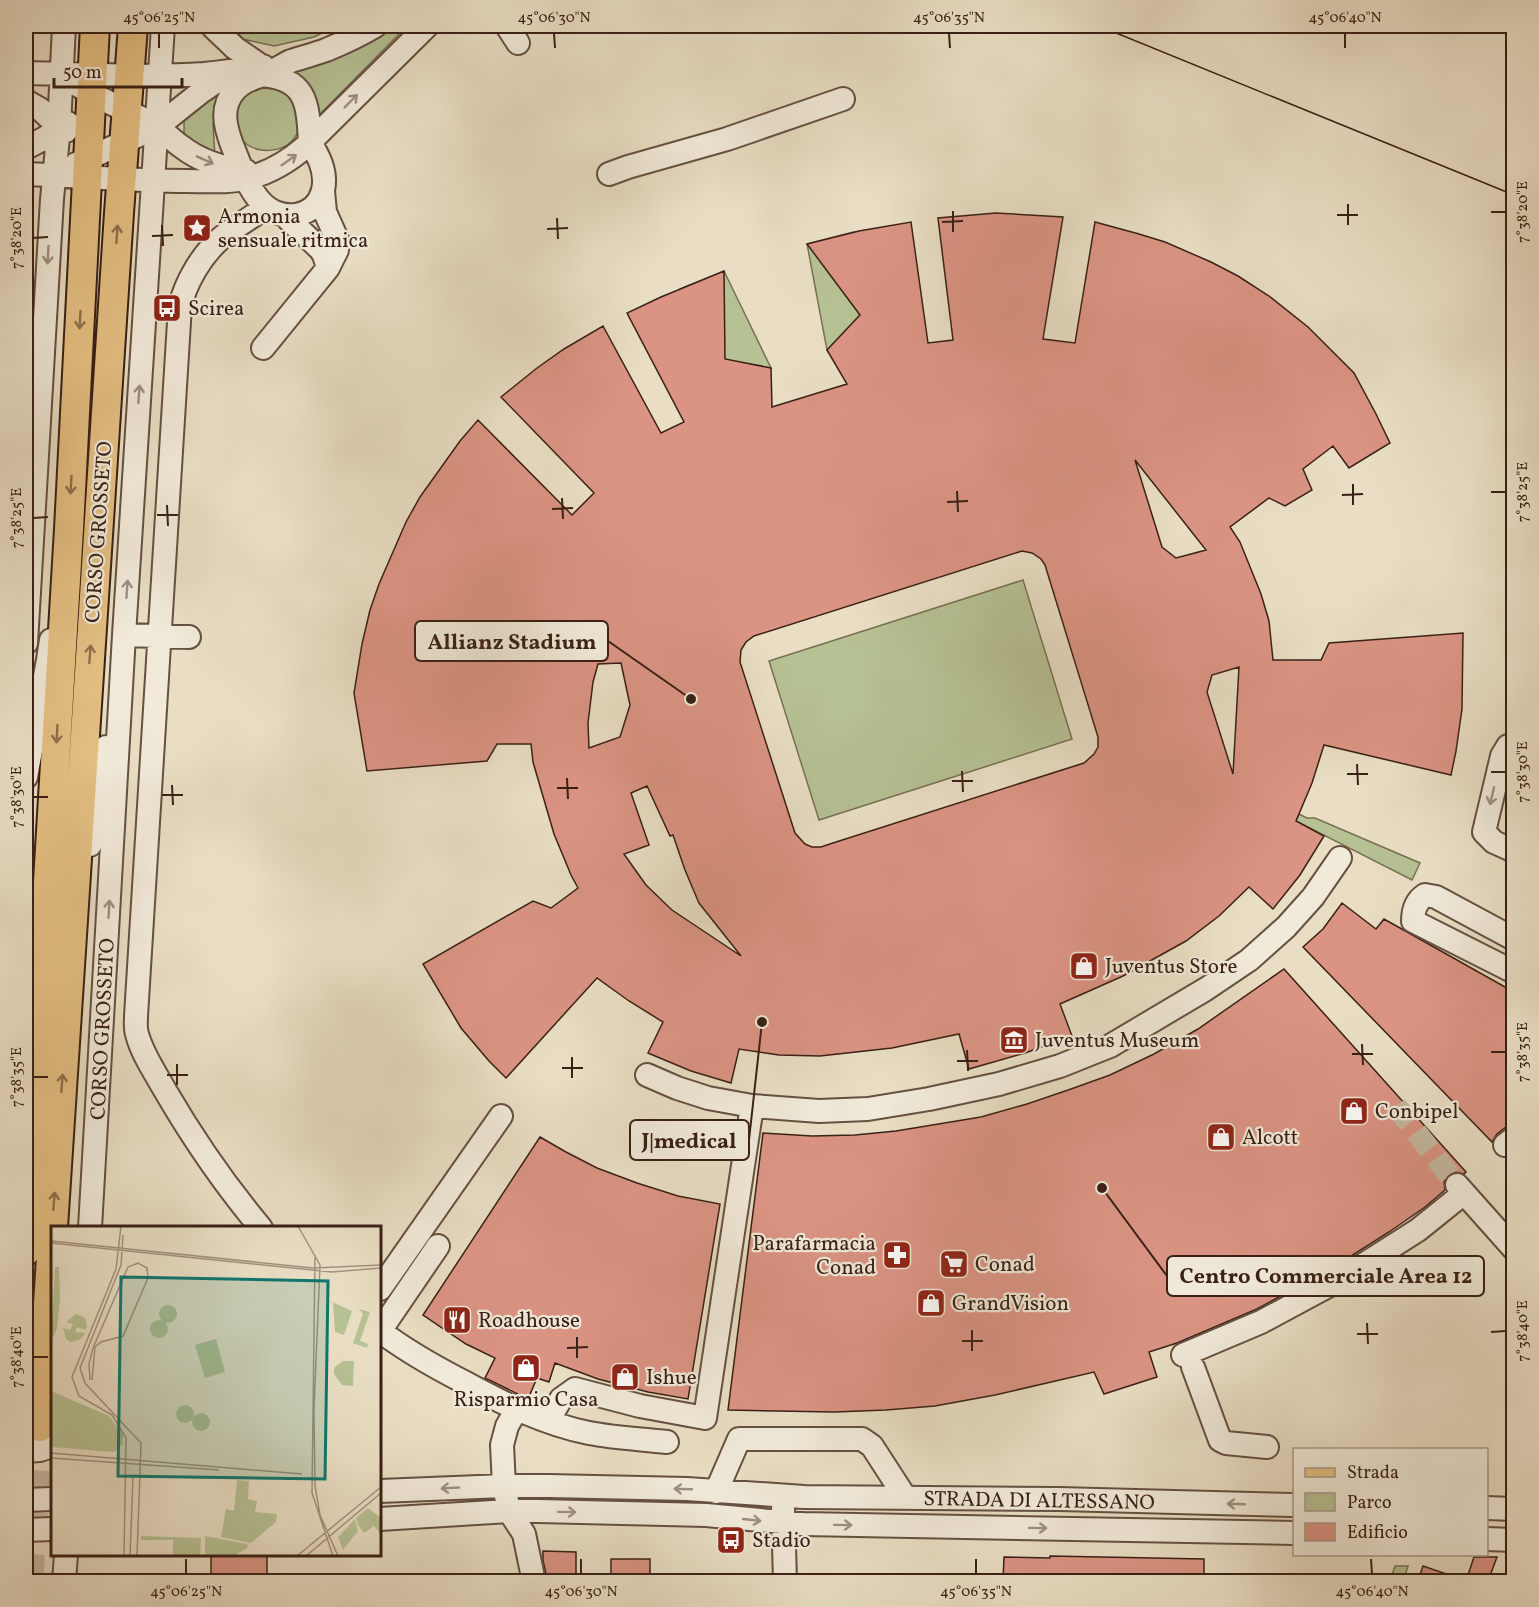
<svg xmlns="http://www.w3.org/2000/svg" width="1539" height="1607" font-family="Vollkorn,serif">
<rect width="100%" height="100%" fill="#e9dec4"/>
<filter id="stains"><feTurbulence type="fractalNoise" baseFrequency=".00333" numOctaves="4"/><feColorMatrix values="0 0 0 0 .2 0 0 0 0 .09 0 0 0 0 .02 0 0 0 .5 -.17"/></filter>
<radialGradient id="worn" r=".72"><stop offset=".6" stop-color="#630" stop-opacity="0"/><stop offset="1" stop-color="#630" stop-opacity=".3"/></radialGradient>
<!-- green -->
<path fill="#b6c194" stroke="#787054" stroke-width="1.5" d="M231 26H336L314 37 274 46 243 39Z
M391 26H407L315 119 287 70 373 38Z
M277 86 295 100C297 108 300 119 299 128 294 151 262 157 245 143 240 138 234 120 234 113 235 103 245 90 254 87 260 85 270 86 277 86Z
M219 90 213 124 215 157 184 140V112Z
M854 232 877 345 860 315 827 350 807 244Z
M724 271 771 368 725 360 737 409 680 289Z
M1023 580 1072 739 819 820 769 661Z
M1299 814 1307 818H1315L1420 863 1412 880 1296 821Z
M1395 1566H1408L1403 1581H1390Z"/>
<!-- building -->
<path fill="#db9484" stroke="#392015" stroke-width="1.5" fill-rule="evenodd" d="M996 213 1063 217 1043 339 1075 343 1095 222 1139 234 1165 242 1211 262 1238 276 1269 296 1308 327 1354 373 1376 414 1390 443 1349 468 1333 446 1303 469 1312 490 1285 506 1269 498 1230 527 1240 542 1261 594 1269 621 1273 660H1321L1329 643 1463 633 1462 709 1456 751 1451 775 1324 745 1312 783 1296 821 1324 836 1300 875 1273 909 1249 887 1219 916 1186 941 1123 976 1060 1004 1072 1036 1025 1053 969 1069 959 1034 892 1048 820 1056 779 1055 739 1049 731 1083 691 1071 648 1053 663 1022 629 1001 597 978 506 1078 489 1061 461 1028 423 964 533 901 551 908 578 888 571 875 554 834 533 762 531 744H497L487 761 367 771 354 693 362 644 370 610 379 584 406 522 420 497 460 441 478 420 572 515 594 493 501 397 537 368 564 349 603 326 661 433 684 422 627 313 661 297 724 271 725 359 771 368 772 407 847 384 827 350 860 315 807 244 859 231 911 222 928 343 953 340 938 218ZM1135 460 1206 550 1176 558 1162 547ZM1022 551 1032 553 1041 559 1045 565 1098 737V747L1094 754 1084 763 836 842 821 847H812L805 844 795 833 740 662 741 650 746 642 754 636ZM621 663 630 705 620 737 589 748 588 723 593 682 598 664ZM1239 667 1233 774 1207 692 1212 675ZM647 786 670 836 673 835 685 870 699 903 741 956 672 910 646 885 624 854 649 845 631 793Z
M1342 903 1376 929 1384 919 1514 992V1125L1506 1127 1497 1134 1492 1142 1303 947 1323 929Z
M1284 969 1466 1172 1464 1174 1455 1172 1449 1175 1444 1181 1445 1190 1425 1207 1389 1232 1334 1267 1257 1309 1177 1343 1149 1352 1157 1377 1104 1394 1094 1372 995 1395 935 1406 886 1410 835 1412 728 1410 763 1133 812 1136 855 1135 896 1131 981 1117 1027 1104 1071 1089 1110 1075 1154 1054 1198 1029Z
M540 1137 566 1152 597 1168 637 1183 678 1196 720 1204 688 1399 648 1392 598 1379 555 1363 549 1382 537 1378 528 1399 485 1378 495 1358 466 1344 423 1315Z
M543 1551 576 1552V1580L547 1579 543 1560Z
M211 1554H267V1581H211Z
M1050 1556 1204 1559V1581H1003L1004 1557 1050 1558Z
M1474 1557H1497L1488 1581H1466Z
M611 1559H650V1581H611Z
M1423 1566 1461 1579V1581H1418Z"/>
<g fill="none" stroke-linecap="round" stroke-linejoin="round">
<!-- minor-tunnel -->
<path stroke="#c6b8a1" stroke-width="22" stroke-dasharray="22 11" stroke-linecap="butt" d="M1396 1106 1457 1185"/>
<!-- major-tunnel -->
<path stroke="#c6b8a1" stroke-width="28" stroke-dasharray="28 14" stroke-linecap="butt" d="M29 1582 40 1427"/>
<!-- minor casing -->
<g stroke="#655041" stroke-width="26">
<path id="minor" d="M212 26 235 48 267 70
M507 26 518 43
M26 73C85 74 145 78 204 74 224 72 244 69 263 66
M258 75C307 77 308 103 310 143
M79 86C104 102 133 112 157 127 166 133 173 141 182 147 200 161 223 168 246 171
M26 101 40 109 59 127 66 131
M310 143C319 156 327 173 323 190 316 219 280 223 261 202 247 187 240 164 232 145 225 126 220 107 235 90 243 81 252 79 263 75 273 72 282 65 291 61 303 57 315 54 326 50 343 43 360 35 375 26
M26 148 45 138 68 123
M76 164 157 127 201 92 214 83 232 76
M26 174C79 176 132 181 186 181 207 181 229 183 249 178 271 172 288 162 305 147L427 26
M609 174 628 167 727 139 843 99
M284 215 320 249 324 255 328 268
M263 348 328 268 337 250V239L325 212 323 191
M124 635 189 637
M26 643 52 199 59 127 64 26
M1514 745 1508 746 1502 756 1484 832 1494 842 1514 851
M26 777 48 660 51 640
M90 845 97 793 106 747
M1514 939 1436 897 1425 895C1416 901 1413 910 1413 921L1514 972
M647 1075 677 1088 708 1098 752 1106 819 1111 868 1109 929 1099 999 1084 1060 1066 1110 1046 1206 989 1249 960 1286 927 1313 897 1340 858
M1505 1145 1514 1138
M1457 1185 1514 1249
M90 1228 124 635 163 26
M261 1228C225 1185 194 1140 166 1092 156 1074 142 1054 137 1034 135 1028 136 1022 136 1016L180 306C186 282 201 256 220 239 234 227 251 218 266 207
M380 1289 501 1116
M380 1331C405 1350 433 1366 462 1381 502 1403 544 1424 589 1433 615 1438 641 1439 667 1442
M380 1331 438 1246
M1183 1355 1261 1322 1341 1279 1418 1230 1464 1193
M1193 1367 1220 1440 1226 1443 1267 1447
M517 1409 507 1426 502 1445 504 1486 509 1511 524 1534 534 1582
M548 1421 561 1399 575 1389 640 1406 705 1418 752 1106
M26 1451 40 1450 52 1446
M380 1491 504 1486H549L687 1489 804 1497 1059 1499 1294 1505
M716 1492 739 1439H862L872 1446 905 1497
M26 1500 52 1499
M783 1508 785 1582
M1486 1508 1514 1509
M380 1519 509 1511H538L706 1515 803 1524 1294 1533
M26 1530 52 1529
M1486 1539 1514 1540
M64 1582 66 1554"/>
</g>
<!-- major casing -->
<g stroke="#392015" stroke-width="32">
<path id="major" d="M26 1251 69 529 95 26
M40 1427 119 213 133 26"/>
</g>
<!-- minor -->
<use href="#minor" stroke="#f1ead9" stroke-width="22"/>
<!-- major -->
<use href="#major" stroke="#e4bf82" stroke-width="28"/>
<!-- tram -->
<path stroke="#392015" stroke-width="1.5" d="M1099 26 1514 195"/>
</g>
<!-- one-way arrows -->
<defs><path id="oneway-shaft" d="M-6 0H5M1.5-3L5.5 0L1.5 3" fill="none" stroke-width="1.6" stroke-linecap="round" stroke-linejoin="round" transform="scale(1.5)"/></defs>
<g stroke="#9e8f81">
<use href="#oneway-shaft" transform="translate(351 101) rotate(-45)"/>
<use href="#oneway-shaft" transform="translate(205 160) rotate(24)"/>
<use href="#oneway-shaft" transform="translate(289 160) rotate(-35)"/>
<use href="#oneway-shaft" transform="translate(48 255) rotate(93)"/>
<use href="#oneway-shaft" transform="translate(139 394) rotate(-86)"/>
<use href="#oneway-shaft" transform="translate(127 589) rotate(-86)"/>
<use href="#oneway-shaft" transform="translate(1492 796) rotate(103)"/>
<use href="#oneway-shaft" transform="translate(109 909) rotate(-87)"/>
<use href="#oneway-shaft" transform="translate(450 1488) rotate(177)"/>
<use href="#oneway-shaft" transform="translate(683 1489) rotate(-178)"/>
<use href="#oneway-shaft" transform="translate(1236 1504) rotate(-178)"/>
<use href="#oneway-shaft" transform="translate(567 1512) rotate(1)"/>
<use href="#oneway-shaft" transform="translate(752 1520) rotate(6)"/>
<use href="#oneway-shaft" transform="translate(843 1525) rotate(1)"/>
<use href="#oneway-shaft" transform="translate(1038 1528) rotate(1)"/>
</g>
<g stroke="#8e704c">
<use href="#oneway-shaft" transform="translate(117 234) rotate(-86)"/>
<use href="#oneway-shaft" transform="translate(80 320) rotate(93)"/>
<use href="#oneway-shaft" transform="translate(71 485) rotate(93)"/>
<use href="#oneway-shaft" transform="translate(90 654) rotate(-86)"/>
<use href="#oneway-shaft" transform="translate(57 734) rotate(93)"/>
<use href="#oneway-shaft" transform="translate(62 1083) rotate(-86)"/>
<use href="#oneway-shaft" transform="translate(54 1201) rotate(-86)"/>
</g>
<!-- ticks -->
<path fill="none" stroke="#392015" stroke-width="2" d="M159 33V48M554 33 555 48M949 33 950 48M1345 33V48M1348 204V225M953 211V232M1491 212H1506M1337 215H1358M557 218 558 239M942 222 963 221M162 225 163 246M547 229 568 228M152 236 173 235M33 238 48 237M1353 484V505M957 491 958 512M1491 492H1506M1342 495 1363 494M562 498 563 519M947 502 968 501M167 505 168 526M552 509 573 508M157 515H178M33 518 48 517M1357 764 1358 785M962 771 963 792M1491 772H1506M1347 774H1368M567 778 568 799M952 781H973M172 785 173 805M557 788H578M162 795H183M33 797H48M1362 1044 1363 1065M967 1050 968 1071M1491 1052H1506M1352 1054H1373M572 1057V1078M957 1061H978M177 1064V1085M562 1068H583M167 1075H188M33 1077H48M1367 1323 1368 1344M972 1330V1351M1491 1332 1506 1331M1357 1334H1378M577 1337V1358M962 1341H983M567 1348 588 1347M33 1357H48M186 1559V1574M581 1559V1574M976 1559V1574M1371 1559 1372 1574"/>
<!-- icons -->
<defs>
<g id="sight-square" transform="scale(1.5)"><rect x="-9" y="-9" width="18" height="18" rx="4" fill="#8f2418" stroke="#f1ead9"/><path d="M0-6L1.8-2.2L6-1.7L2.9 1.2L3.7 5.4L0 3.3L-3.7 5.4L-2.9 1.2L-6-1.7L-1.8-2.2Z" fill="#fff"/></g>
<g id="bus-square" transform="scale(1.5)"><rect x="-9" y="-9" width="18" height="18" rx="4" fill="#8f2418" stroke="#f1ead9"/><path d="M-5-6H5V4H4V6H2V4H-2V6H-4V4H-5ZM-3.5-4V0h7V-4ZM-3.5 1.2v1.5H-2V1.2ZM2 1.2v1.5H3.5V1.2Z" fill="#fff"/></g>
<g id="shop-square" transform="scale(1.5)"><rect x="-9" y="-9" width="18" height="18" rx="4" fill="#8f2418" stroke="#f1ead9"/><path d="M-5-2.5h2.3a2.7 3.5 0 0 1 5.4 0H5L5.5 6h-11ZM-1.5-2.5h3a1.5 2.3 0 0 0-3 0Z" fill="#fff"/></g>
<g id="museum-square" transform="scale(1.5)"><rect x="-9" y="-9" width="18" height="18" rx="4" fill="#8f2418" stroke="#f1ead9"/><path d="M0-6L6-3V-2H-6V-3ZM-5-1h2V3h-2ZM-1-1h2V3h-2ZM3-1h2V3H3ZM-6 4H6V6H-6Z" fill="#fff"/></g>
<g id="pharmacy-square" transform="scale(1.5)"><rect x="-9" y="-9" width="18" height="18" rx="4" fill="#8f2418" stroke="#f1ead9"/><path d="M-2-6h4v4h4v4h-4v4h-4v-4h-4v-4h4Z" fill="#fff"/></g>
<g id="supermarket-square" transform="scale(1.5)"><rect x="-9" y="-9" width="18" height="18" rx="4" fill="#8f2418" stroke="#f1ead9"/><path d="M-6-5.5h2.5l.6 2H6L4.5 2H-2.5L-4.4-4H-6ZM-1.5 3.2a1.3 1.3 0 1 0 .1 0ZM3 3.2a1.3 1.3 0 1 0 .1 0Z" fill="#fff"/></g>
<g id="restaurant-square" transform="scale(1.5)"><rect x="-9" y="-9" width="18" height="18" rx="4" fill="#8f2418" stroke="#f1ead9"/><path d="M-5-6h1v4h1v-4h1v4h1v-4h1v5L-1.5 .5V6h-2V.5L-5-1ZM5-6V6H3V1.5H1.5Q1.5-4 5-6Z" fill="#fff"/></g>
</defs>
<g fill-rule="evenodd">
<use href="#sight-square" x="197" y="228"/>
<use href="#bus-square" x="167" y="308"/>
<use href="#shop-square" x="1084" y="966"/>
<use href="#museum-square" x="1014" y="1040"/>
<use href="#shop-square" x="1354" y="1111"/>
<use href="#shop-square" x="1221" y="1137"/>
<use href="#pharmacy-square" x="897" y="1255"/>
<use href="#supermarket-square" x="954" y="1264"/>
<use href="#shop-square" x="931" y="1303"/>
<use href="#restaurant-square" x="457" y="1320"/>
<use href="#shop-square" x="526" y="1368"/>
<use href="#shop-square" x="625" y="1377"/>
<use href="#bus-square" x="731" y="1540"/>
</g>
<g text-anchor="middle" stroke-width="4.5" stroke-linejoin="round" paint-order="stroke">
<!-- poi labels -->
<g font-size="21" fill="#392015" stroke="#f1ead9" text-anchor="start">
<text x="218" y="223">Armonia<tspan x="218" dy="24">sensuale ritmica</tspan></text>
<text x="188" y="315">Scirea</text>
<text x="1105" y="973">Juventus Store</text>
<text x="1035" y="1047">Juventus Museum</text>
<text x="1375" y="1118">Conbipel</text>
<text x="1242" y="1144">Alcott</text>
<text x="876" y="1250" text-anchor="end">Parafarmacia<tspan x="876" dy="24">Conad</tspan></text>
<text x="975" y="1271">Conad</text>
<text x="952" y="1310">GrandVision</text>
<text x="478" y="1327">Roadhouse</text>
<text x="646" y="1384">Ishue</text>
<text x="526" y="1406" text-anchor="middle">Risparmio Casa</text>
<text x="752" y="1547">Stadio</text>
</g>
<!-- street labels -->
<g font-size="21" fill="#392015" stroke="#f1ead9">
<text transform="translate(98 532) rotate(-86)" y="7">CORSO GROSSETO</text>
<text transform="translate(102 1029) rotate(-87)" y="7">CORSO GROSSETO</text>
<text transform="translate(1039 1500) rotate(1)" y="7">STRADA DI ALTESSANO</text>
</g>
</g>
<!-- overview -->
<g transform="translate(51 1226)">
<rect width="330" height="330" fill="#e9dec4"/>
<path d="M4 41H8L9 73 6 103 0 115ZM272 72 301 85 293 109 284 106 282 77ZM108 88a9 9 0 1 1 18 0a9 9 0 1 1-18 0ZM308 83 319 86 309 115 317 118 316 122 302 117 312 88ZM25 88 34 92 36 100 35 104 26 101 24 106 34 107 30 113 20 116 15 113 12 102 19 104 22 98 15 96ZM99 103a9 9 0 1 1 18 0a9 9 0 1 1-18 0ZM165 113 174 146 154 152 144 119ZM292 135H303L302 160 291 159 283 148V142ZM0 165 58 190 72 209V218L63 226 0 221ZM125 188a9 9 0 1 1 18 0a9 9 0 1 1-18 0ZM141 196a9 9 0 1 1 18 0a9 9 0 1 1-18 0ZM186 254 198 255 197 273 206 275 204 286 226 288 225 296 200 317 170 311 175 283 183 285ZM317 282 330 292V309L323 300 313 307 307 299 305 292ZM304 293 307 305 292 324 287 311ZM90 310 150 312 149 330H122V314H90ZM154 310 196 318 197 321 183 330H154Z" fill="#b6c194"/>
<path fill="none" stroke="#a3927e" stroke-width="1.5" d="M70 0 65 43 21 151 28 170 61 189 75 212 73 330M247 0 269 39 263 184 264 260 269 289 287 330M72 9 70 39 29 142 34 157 90 217 86 330M0 15 262 42 330 39M0 17 281 46 330 42M264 29 261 267 282 330M39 154 38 138 42 122 77 41 87 37 96 42 97 52 72 110 50 116 44 121 41 154M0 227 251 248M0 232 168 244M79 330 82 252M246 330 330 261M255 330 330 267"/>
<path fill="#0f766e" fill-opacity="0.15" stroke="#0f766e" stroke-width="3" d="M70 51 277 55 274 253 67 250Z"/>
<rect width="330" height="330" fill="none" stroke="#392015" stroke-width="3"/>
</g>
<!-- callouts -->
<path fill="none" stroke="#392015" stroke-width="2" d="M691 699L608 641M762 1022L749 1140M1102 1188L1167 1276"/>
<g fill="#392015" stroke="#f1ead9" stroke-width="2">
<circle cx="691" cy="699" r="6"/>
<circle cx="762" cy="1022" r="6"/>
<circle cx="1102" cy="1188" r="6"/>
</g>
<g fill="#f1ead9" stroke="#392015" stroke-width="2">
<rect x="415" y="621" width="193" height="40" rx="6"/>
<rect x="630" y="1120" width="119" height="40" rx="6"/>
<rect x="1167" y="1256" width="317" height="40" rx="6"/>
</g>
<g font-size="22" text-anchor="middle" font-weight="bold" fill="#392015">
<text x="512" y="649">Allianz Stadium</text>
<text x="689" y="1148">J|medical</text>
<text x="1326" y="1283">Centro Commerciale Area 12</text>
</g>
<!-- margin -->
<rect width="1539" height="1607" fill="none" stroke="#e9dec4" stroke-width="66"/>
<!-- legend -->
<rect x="1293" y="1448" width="195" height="108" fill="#f1ead9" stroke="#a7998b" stroke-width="1.5"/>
<rect x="1305" y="1468" width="30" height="9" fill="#e4bf82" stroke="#a7998b" stroke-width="1.5"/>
<text x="1347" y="1478" font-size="18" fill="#392015">Strada</text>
<rect x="1305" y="1493" width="30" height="18" fill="#b6c194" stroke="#a7998b" stroke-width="1.5"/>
<text x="1347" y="1508" font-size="18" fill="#392015">Parco</text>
<rect x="1305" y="1523" width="30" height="18" fill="#db9484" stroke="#a7998b" stroke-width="1.5"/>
<text x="1347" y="1538" font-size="18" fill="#392015">Edificio</text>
<!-- scale -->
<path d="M54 78v9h128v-9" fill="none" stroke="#392015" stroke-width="3"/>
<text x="63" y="78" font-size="18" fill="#392015" stroke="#f1ead9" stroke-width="4.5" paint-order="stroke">50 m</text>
<rect x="33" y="33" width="1473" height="1541" fill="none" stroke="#392015" stroke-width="2"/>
<g font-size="15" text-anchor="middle" fill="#392015">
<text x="159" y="22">45°06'25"N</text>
<text x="554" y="22">45°06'30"N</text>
<text x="949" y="22">45°06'35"N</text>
<text x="1345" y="22">45°06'40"N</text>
<text transform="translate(1522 212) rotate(-90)" y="5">7°38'20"E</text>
<text transform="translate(16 238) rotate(-90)" y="5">7°38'20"E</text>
<text transform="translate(1522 492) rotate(-90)" y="5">7°38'25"E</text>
<text transform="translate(16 518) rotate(-90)" y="5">7°38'25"E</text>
<text transform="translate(1522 772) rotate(-90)" y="5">7°38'30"E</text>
<text transform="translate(16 797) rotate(-90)" y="5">7°38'30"E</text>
<text transform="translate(1522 1052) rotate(-90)" y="5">7°38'35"E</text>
<text transform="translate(16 1077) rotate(-90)" y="5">7°38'35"E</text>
<text transform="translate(1522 1331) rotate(-90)" y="5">7°38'40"E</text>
<text transform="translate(16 1357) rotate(-90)" y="5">7°38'40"E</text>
<text x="186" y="1596">45°06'25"N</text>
<text x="581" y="1596">45°06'30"N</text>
<text x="976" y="1596">45°06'35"N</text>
<text x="1372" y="1596">45°06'40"N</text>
</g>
<rect width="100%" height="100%" filter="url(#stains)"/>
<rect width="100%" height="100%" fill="url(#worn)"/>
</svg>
